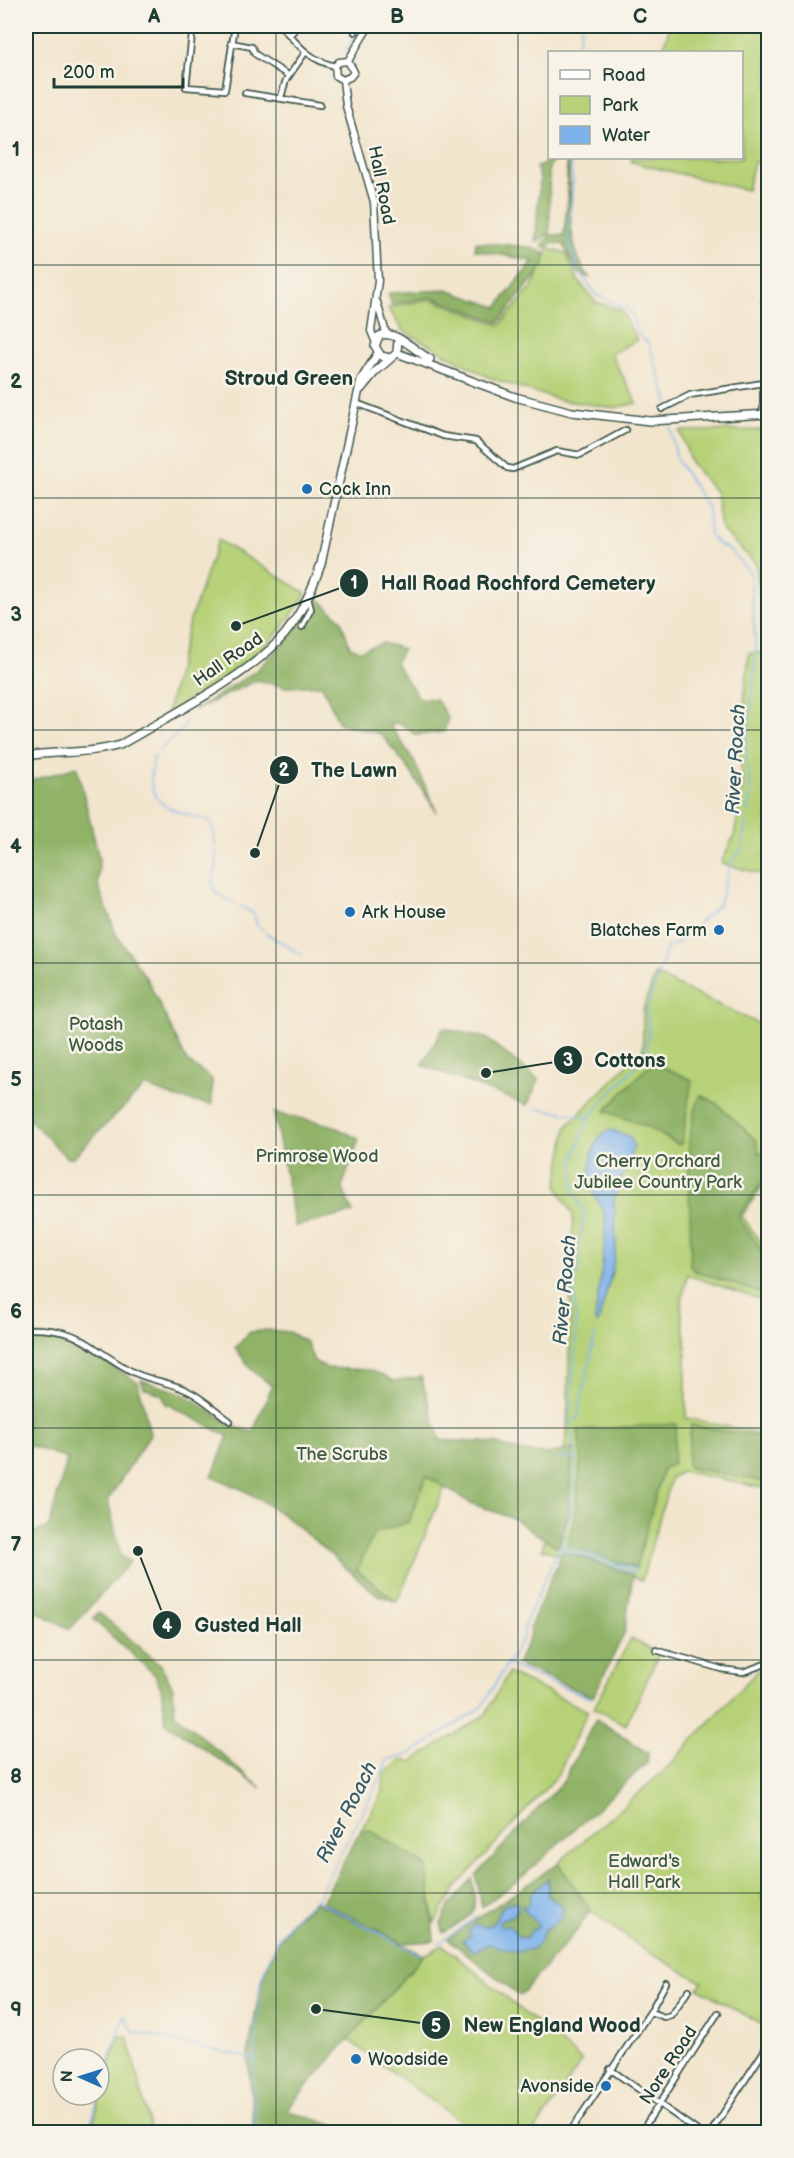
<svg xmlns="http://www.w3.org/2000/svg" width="794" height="2158" font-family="'Balsamiq Sans',sans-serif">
<rect width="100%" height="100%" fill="#f7f3e8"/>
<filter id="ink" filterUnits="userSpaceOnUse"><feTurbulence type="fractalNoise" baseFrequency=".0167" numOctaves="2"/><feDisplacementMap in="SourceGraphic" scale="12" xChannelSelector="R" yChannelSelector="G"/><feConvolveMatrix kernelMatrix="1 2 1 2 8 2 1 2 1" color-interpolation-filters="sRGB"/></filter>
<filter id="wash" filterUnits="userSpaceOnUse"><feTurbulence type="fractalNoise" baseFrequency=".008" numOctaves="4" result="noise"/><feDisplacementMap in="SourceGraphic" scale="24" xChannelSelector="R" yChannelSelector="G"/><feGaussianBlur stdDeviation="1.35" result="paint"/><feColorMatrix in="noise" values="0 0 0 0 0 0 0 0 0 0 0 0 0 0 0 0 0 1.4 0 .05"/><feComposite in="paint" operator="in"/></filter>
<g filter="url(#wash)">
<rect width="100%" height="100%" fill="#f2e5cd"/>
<!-- green -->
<path fill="#b6d177" stroke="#6a8756" stroke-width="1.5" d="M670 26H768V164L754 162 747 190 631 162 632 158H742V52H662Z
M549 249 566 253 578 280 595 302 621 310 637 340 611 354 637 403 614 408 559 400 490 378 403 331 388 308 431 299 500 325 532 287Z
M768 430V643H765L756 564 721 529 716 493 691 463 680 431Z
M218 540 306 593C275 650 221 681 167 713L188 626Z
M768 652V876L721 863 734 836 743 785 739 751 749 653Z
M655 975 768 1028V1178L742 1216 768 1253V1302L687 1275 681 1306 686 1346V1418L768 1435V1489L682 1471 671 1478 642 1580 542 1549 567 1436 573 1215 557 1186 567 1126 643 1049V1010Z
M426 1476 445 1487 397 1602 357 1570 374 1533 409 1522Z
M631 1638 659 1654 626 1725 594 1708Z
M768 1668V1885L761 1897 768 1902V2028L698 1988 702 1982 643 1949 590 1910 558 1863 667 1768 758 1670Z
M508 1673 588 1711 557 1776 457 1886 434 1924 427 1866 361 1830 383 1791 384 1774 401 1760 411 1762 485 1715Z
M443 1945 582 2061 534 2132H475L348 2040 424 1955Z
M119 2036 128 2037 151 2132H90Z"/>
<!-- forest -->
<path fill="#90b368" stroke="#58784e" stroke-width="1.5" d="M550 158H555L549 167 550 233 537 242H535L540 179 536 167 543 165Z
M566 158H568C573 197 563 246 590 278L578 273 564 245 553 243 547 248 542 246 550 235H564L568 194Z
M476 242 529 247 545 253 544 265 499 322 431 297 392 305 388 293 447 290 497 307 533 261 475 250Z
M317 597 341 620 350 647 360 651 383 643 403 649 395 663 419 698 436 699 448 718 444 732 416 735 400 723 389 724 413 759 437 812 408 768 381 734 339 723 322 685 286 687 257 680 195 710 256 671 289 638Z
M77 767 99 858 98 885 116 934 148 981 187 1061 212 1079V1105L177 1098 145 1086 72 1158H67L26 1116V782Z
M443 1028 486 1038 539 1080 527 1105 422 1065Z
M652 1062 692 1080 682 1142 679 1145 645 1126 605 1111Z
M701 1095 716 1103 757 1141 759 1153 768 1151V1175L738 1217 768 1260V1296L695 1271 690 1266C694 1216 679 1140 701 1095Z
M274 1113 331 1125 359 1139 342 1187 353 1213 295 1226Z
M268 1330 289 1332 306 1342 314 1361 327 1368 372 1370 394 1381 421 1377 440 1440 495 1443 517 1451 547 1454 573 1449 568 1515 557 1547 514 1519 471 1503 426 1476 409 1522 374 1533 357 1570 397 1602 378 1595C326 1554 277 1497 212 1477L228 1436 165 1403 163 1395 144 1388 141 1380 184 1394 232 1426 253 1432 272 1386 251 1369 235 1348 250 1332Z
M26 1335C80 1335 94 1359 138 1382L150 1434 108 1500 121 1556 130 1562 70 1629 26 1606V1541L30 1534 49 1527 67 1459 26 1444Z
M676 1424 673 1463 663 1469 636 1568 567 1547 575 1516 581 1457 578 1430Z
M691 1425 768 1438V1482L690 1468 687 1464Z
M563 1551 633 1575 624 1634 593 1697 517 1664 531 1634 530 1627Z
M98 1612 161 1665 173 1688 175 1714 261 1788 166 1723 161 1688 155 1675 93 1619Z
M596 1719 648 1753 647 1763 521 1878 482 1907 476 1875 563 1782Z
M361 1830H370L427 1866 434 1941 403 1943 322 1902Z
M558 1863 590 1910 578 1929 520 1996 448 1939Z
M472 1879C478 1917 475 1912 444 1933L441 1924 449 1906Z
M315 1902 424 1955 286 2110 353 2132H254L248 2055 262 1978 279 1941 292 1921Z"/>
<!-- water -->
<path fill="#7eb2ec" stroke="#4e7890" stroke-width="1.5" d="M611 1130 629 1136 634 1146 614 1199 616 1246 612 1272 598 1323 595 1321C598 1288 606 1253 605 1220 605 1208 596 1201 592 1190 587 1174 591 1134 611 1130Z
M548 1878V1896L563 1907 561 1919 544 1930 539 1943 532 1949 518 1952 489 1944 474 1951 462 1941 471 1936 468 1931 476 1924 484 1927 494 1923C499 1911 501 1903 515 1902L518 1904 517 1912 510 1917 501 1919 499 1924 501 1927 509 1926 519 1937 526 1938 533 1929 539 1926 522 1907 529 1905 530 1895Z"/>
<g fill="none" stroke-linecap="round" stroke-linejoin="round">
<!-- stream -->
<path stroke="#7eb2ec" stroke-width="1.5" d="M345 51 355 34
M576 52 582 26
M570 158 573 182 568 238 577 268 596 295 630 310 638 334 649 344 668 403
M159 750 184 728 185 721
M154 755C143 807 165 808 209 821L213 826 217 865 214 876
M213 879C210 894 225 898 236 904
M240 906 254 914 257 925 263 930
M266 933 302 955
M537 1108 589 1117
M577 1420 595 1334
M558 1458 575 1459
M561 1545 636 1570
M561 1549 634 1573
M508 1665 590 1698
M316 1900 420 1955
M439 1943 478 1916
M88 2132 124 2015 134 2032 254 2059
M256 2132 252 2083 261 1979 276 1941 291 1921 317 1898 377 1785 387 1760 412 1753 481 1708 524 1636V1625L560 1546 570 1514 576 1459 570 1415 576 1337 575 1279 580 1263 579 1243 585 1214 574 1192V1158L589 1117 645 1056 649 1032 646 1011 667 948 676 944 719 904 730 864 741 850 751 792 746 758 756 653 750 570 746 568 731 551 715 542 710 535 708 508 677 460 670 426"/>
</g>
</g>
<g filter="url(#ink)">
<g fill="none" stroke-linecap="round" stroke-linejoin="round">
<!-- minor casing -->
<g stroke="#3f564b" stroke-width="8">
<path id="minor" d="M193 26 186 87 225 90 235 26
M281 26C298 45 309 60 335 66
M355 32 357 26
M289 35 299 26
M231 43 252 47 255 54 289 76
M245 93 320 105
M281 97 286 80 305 53
M356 403 443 436 476 441 507 468 513 469 557 451 580 455 626 430
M662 409 690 395 763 383V415
M302 627 311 609 308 598
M26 1329C85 1327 89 1350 135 1373 152 1381 173 1383 188 1391 203 1398 216 1411 230 1421
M656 1650 721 1669 743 1672 768 1663
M650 2012 666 1983
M610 2069 699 2132
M570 2132 650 2012 664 2017 671 2015 689 1990
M641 2132 718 2013
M711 2132 768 2045"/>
</g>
<!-- tertiary casing -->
<g stroke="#3f564b" stroke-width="9">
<path id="tertiary" d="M348 61 369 26
M343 80 346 106 374 202 378 281 371 331 376 343
M343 80 336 76 335 66 339 62 348 61
M343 80 350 77 354 72 348 61
M377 302 386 333
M765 302H768"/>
</g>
<!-- secondary casing -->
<g stroke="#3f564b" stroke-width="10">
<path id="secondary" d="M397 353 515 397 572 412 650 421 768 414
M390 358 381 356 375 346 379 336C394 328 416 352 430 359
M361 389 375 372 397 353 398 339
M26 756C57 751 90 754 120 745 167 717 251 675 285 634 302 613 312 590 321 564L361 380 378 353"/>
</g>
<!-- minor -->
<use href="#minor" stroke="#fff" stroke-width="4.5"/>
<!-- tertiary -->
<use href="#tertiary" stroke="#fff" stroke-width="6"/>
<!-- secondary -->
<use href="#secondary" stroke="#fff" stroke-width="7"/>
</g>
</g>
<!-- grid -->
<path fill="none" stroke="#1f3d34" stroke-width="1.5" stroke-opacity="0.55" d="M276 26V2132M518 26V2132M26 265H768M26 498H768M26 730H768M26 963H768M26 1195H768M26 1428H768M26 1660H768M26 1893H768"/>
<!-- markers -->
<g fill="#1f6fb2" stroke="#f7f3e8" stroke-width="2">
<circle cx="307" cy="489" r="6"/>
<circle cx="350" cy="912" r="6"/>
<circle cx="719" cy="930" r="6"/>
<circle cx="356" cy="2059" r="6"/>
<circle cx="606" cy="2086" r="6"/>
</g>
<g text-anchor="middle" stroke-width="5" stroke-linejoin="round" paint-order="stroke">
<!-- street labels -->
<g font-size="18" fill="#1f3d34" stroke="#f7f3e8">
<text transform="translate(382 185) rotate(79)" y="6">Hall Road</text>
<text transform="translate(228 659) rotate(-35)" y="6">Hall Road</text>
<text transform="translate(668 2065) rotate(-57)" y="6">Nore Road</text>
</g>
<!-- poi labels -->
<g font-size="18" fill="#1f3d34" stroke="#f7f3e8" text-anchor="start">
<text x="319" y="495">Cock Inn</text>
<text x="362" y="918">Ark House</text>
<text x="707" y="936" text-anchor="end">Blatches Farm</text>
<text x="368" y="2065">Woodside</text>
<text x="594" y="2092" text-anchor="end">Avonside</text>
</g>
<!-- park labels -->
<g font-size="18" fill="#3d5b41" stroke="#f7f3e8">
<text x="96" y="1030">Potash<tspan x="96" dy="21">Woods</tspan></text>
<text x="317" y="1162">Primrose Wood</text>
<text x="658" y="1167">Cherry Orchard<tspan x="658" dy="21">Jubilee Country Park</tspan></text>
<text x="342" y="1460">The Scrubs</text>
<text x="644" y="1867">Edward's<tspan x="644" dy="21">Hall Park</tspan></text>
</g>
<!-- water labels -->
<g font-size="20" font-style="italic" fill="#375a62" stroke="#f7f3e8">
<text transform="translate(735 759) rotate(-87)" y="7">River Roach</text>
<text transform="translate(564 1290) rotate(-85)" y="7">River Roach</text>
<text transform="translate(346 1812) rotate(-63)" y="7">River Roach</text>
</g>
<!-- quarter labels -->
<g font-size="21" font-weight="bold" fill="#1f3d34" stroke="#f7f3e8">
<text x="289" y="385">Stroud Green</text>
</g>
</g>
<!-- callouts -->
<path fill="none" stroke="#1f3d34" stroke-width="2" d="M236 626L354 583M255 853L284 770M486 1073L568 1060M138 1551L167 1625M316 2009L436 2025"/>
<g fill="#1f3d34" stroke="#f7f3e8" stroke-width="2">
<circle cx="236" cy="626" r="6"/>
<circle cx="255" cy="853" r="6"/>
<circle cx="486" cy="1073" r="6"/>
<circle cx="138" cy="1551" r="6"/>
<circle cx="316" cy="2009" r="6"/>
<circle cx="354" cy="583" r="15"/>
<circle cx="284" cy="770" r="15"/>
<circle cx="568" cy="1060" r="15"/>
<circle cx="167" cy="1625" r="15"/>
<circle cx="436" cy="2025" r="15"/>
</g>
<g font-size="18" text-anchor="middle" font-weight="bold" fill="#fff">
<text x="354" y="589">1</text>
<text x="284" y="776">2</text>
<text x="568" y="1066">3</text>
<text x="167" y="1632">4</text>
<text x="436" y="2032">5</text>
</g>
<g font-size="20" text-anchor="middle" font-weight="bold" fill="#1f3d34" stroke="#f7f3e8" stroke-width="5" stroke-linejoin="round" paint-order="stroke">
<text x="518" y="590">Hall Road Rochford Cemetery</text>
<text x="354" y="777">The Lawn</text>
<text x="630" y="1067">Cottons</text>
<text x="248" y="1632">Gusted Hall</text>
<text x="552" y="2032">New England Wood</text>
</g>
<!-- margin -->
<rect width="794" height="2158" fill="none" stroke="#f7f3e8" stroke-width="66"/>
<!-- legend -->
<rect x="548" y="51" width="195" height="108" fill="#f7f3e8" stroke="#a1aaa0" stroke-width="1.5"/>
<rect x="560" y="70" width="30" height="9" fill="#ffffff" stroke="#a1aaa0" stroke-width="1.5"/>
<text x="602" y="81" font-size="18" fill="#1f3d34">Road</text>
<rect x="560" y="96" width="30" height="18" fill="#b6d177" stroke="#a1aaa0" stroke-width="1.5"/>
<text x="602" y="111" font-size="18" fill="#1f3d34">Park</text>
<rect x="560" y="126" width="30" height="18" fill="#7eb2ec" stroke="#a1aaa0" stroke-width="1.5"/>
<text x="602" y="141" font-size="18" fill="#1f3d34">Water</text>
<!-- north arrow -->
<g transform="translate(81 2077) rotate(273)"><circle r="28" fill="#f7f3e8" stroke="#a1aaa0" stroke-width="1.5"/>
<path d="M0-4.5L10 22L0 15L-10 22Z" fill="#1f6fb2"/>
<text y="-9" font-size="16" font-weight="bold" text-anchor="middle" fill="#1f3d34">N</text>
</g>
<!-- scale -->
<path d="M54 78v9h129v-9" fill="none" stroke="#1f3d34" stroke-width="3"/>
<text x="63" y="78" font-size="18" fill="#1f3d34" stroke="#f7f3e8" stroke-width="4.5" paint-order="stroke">200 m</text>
<rect x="33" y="33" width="728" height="2092" fill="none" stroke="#1f3d34" stroke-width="2"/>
<g font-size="20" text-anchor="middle" font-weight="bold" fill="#1f3d34">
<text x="154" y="23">A</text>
<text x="397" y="23">B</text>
<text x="640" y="23">C</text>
<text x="16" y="156">1</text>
<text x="16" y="388">2</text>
<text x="16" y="621">3</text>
<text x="16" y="853">4</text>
<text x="16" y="1086">5</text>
<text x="16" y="1318">6</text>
<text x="16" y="1551">7</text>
<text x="16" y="1783">8</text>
<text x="16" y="2016">9</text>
</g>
</svg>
